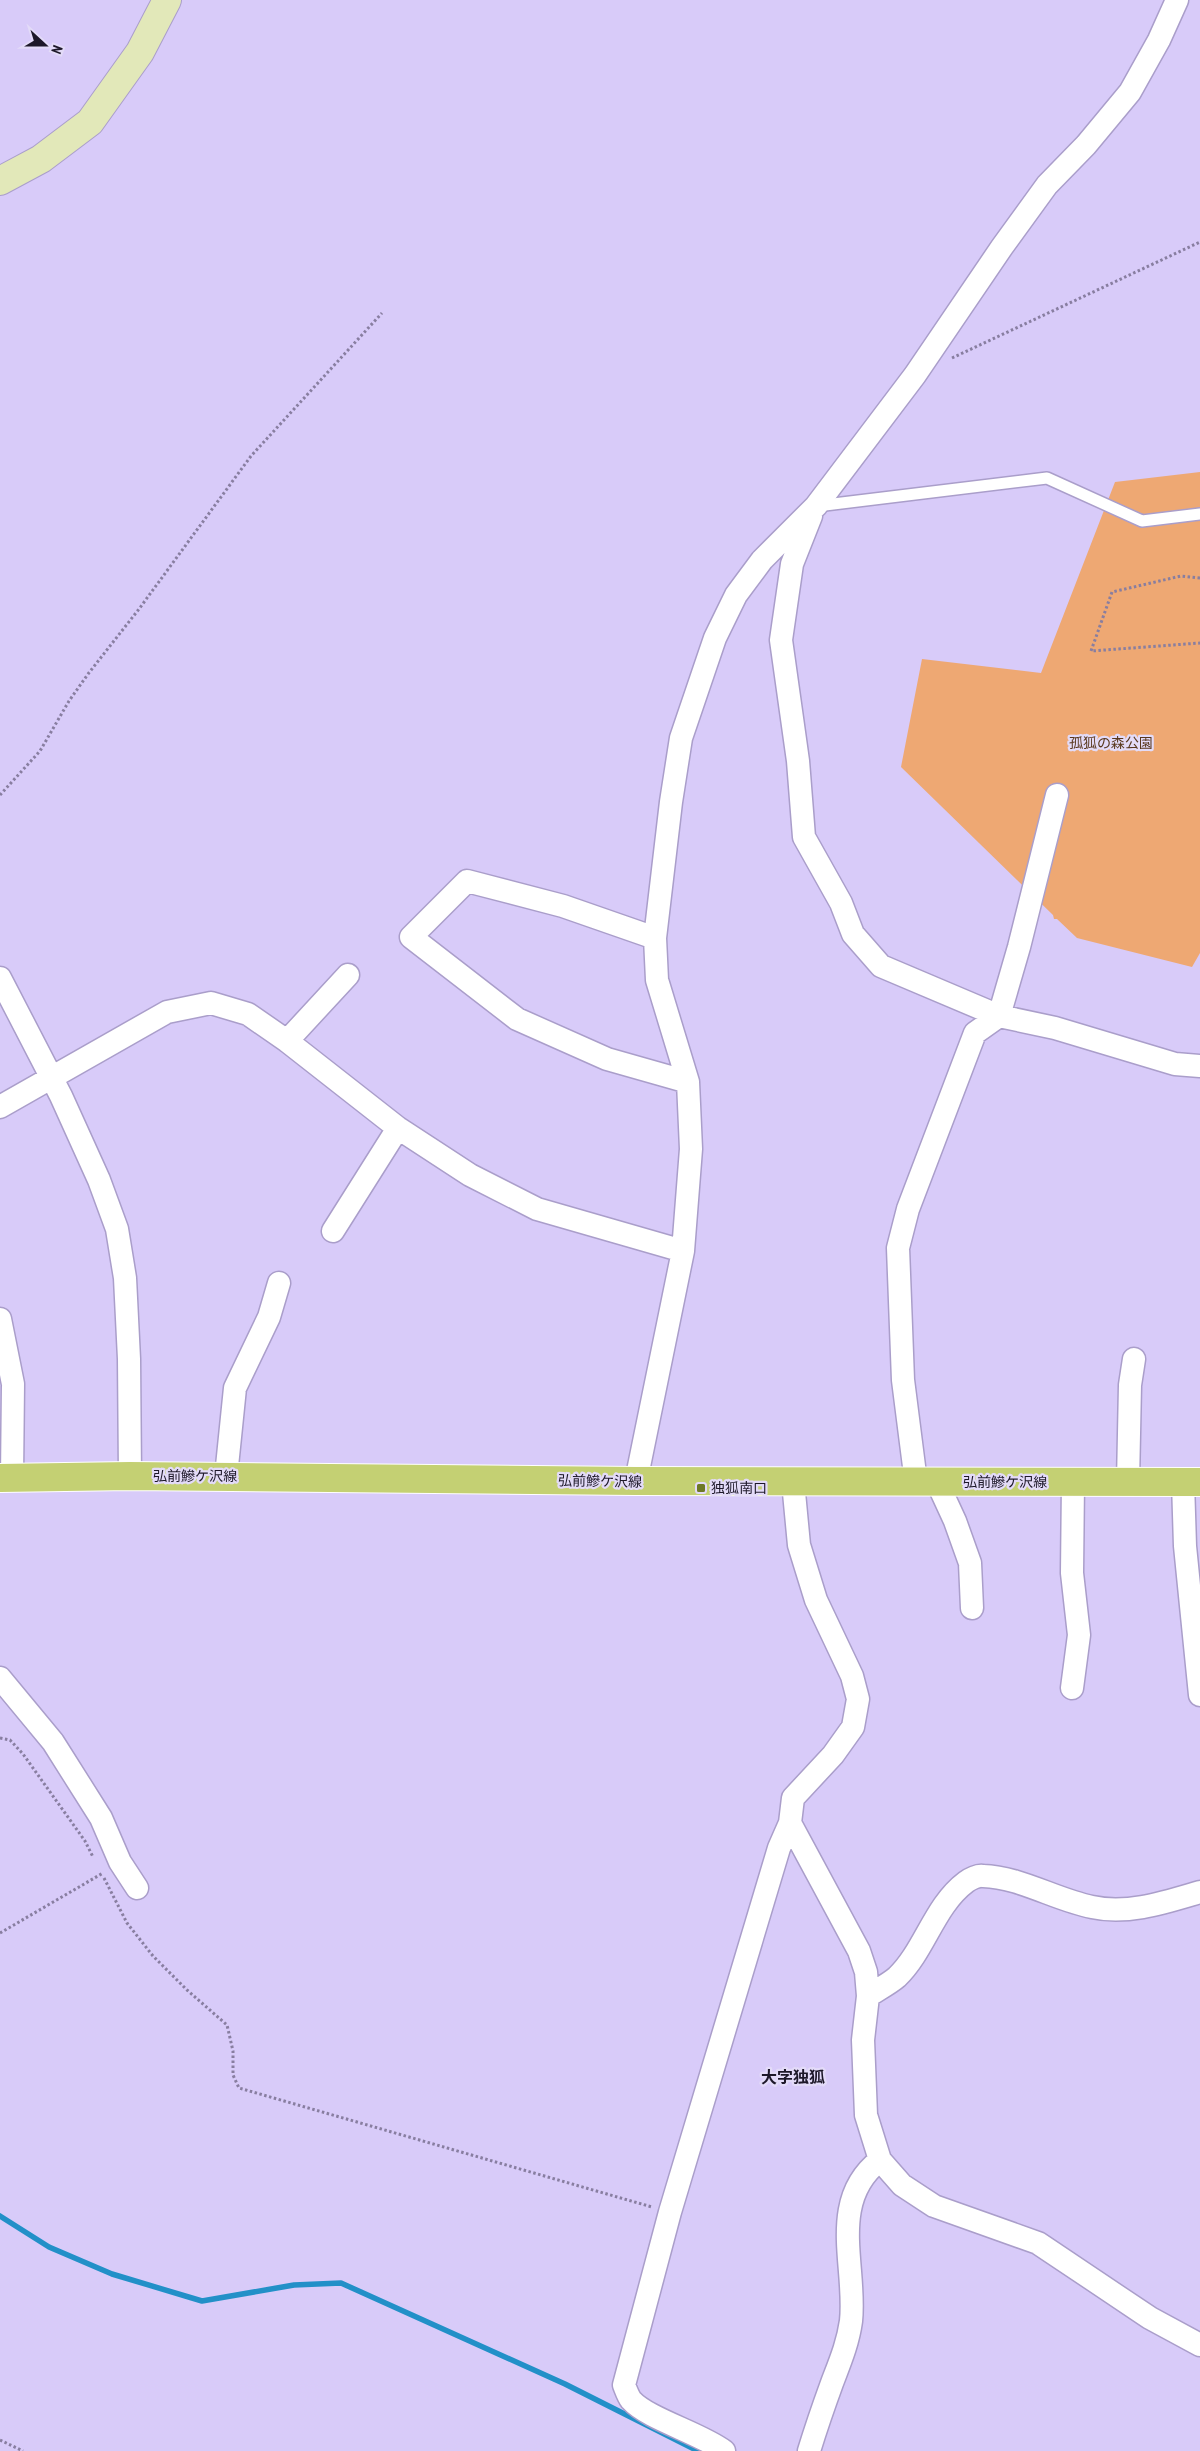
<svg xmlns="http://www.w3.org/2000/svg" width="1200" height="2451" font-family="'PT Sans Narrow','Noto Sans JP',sans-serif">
<rect width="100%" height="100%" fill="#d8cbf9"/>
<!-- green -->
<path fill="#eea873" d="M1200 472V953L1192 967 1077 938 1057 919H1054L1053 915 901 767 922 659 1041 673 1115 482Z"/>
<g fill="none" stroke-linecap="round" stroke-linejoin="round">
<!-- stream -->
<path stroke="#2290c8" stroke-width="5.5" d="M0 2216 49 2247 112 2274 202 2301 294 2285 341 2283 565 2384 698 2451"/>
<!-- lane casing -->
<g stroke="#aa9eca" stroke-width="14">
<path id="lane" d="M817 506 1047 478 1142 521 1200 514"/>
</g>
<!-- street casing -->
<g stroke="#aa9eca" stroke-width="25">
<path id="street" d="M811 516 792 564 781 640 798 761 804 837 841 903 853 934 881 966 999 1016 1055 1028 1175 1064 1200 1066
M655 938 563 906 467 881 411 937 517 1019 607 1059 688 1082
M0 978 61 1096 99 1180 117 1229 125 1278 129 1359 130 1476
M287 1041 348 975
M0 1107 167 1012 211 1003 248 1014 287 1041 398 1128 470 1175 537 1209 683 1251
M333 1231 398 1128
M0 1319 13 1384 12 1477
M226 1476 235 1388 269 1317 279 1283
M636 1481 683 1251 691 1149 688 1082 657 980 655 938 671 802 681 738 715 638 736 595 762 560 816 506 915 375 1002 247 1047 185 1086 145 1130 92 1159 40 1177 0
M793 1482 799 1545 816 1600 852 1676 858 1699 853 1727 833 1755 793 1798 790 1823 859 1951 866 1972 868 1996 863 2040 866 2115 880 2160 902 2185 934 2206 1038 2243 1150 2318 1200 2345
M916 1482 903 1380 898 1248 908 1209 975 1033 999 1016 1019 947 1057 795
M937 1482 955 1521 970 1563 972 1608
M1128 1482 1130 1385 1134 1359
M1183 1482 1185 1546 1200 1695
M0 1678 53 1742 101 1818 120 1862 137 1888
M1072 1688 1079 1635 1072 1573 1073 1482
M868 1996C877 1990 889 1984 897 1977 925 1950 934 1906 966 1882 970 1879 978 1875 983 1876 1020 1877 1056 1900 1092 1907 1128 1915 1166 1902 1200 1892
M724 2451C700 2433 648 2419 631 2400 628 2396 626 2390 624 2385L670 2212 779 1848 790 1823
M809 2451C816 2428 824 2405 832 2383 840 2362 848 2343 851 2321 857 2267 827 2201 880 2160"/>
</g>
<!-- secondary casing -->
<g stroke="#aa9eca" stroke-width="30">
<path id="secondary" d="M0 181 41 159 90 122 140 52 167 0"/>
</g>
<!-- primary casing -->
<g stroke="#fff" stroke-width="30">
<path id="primary" d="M0 1478 130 1476 636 1481 1200 1482"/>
</g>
<!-- path -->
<path stroke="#887ea0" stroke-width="3" stroke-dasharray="2.5 2.5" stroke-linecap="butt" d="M952 358 1200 242
M1200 578 1181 576 1112 592 1091 651 1200 643
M0 795 40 751 69 701 88 674 139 609 251 456 382 313
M0 1738 10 1740 23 1754 85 1841 93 1857
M104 1878 127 1923 153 1956 187 1990 227 2025 233 2051V2075L239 2088 652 2207
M0 1933 103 1873
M0 2440 23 2451"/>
<!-- lane -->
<use href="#lane" stroke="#fff" stroke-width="11"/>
<!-- street -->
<use href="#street" stroke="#fff" stroke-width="22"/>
<!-- secondary -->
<use href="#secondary" stroke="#e2e8b9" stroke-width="28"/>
<!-- primary -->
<use href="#primary" stroke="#c4d073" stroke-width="28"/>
</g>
<!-- markers -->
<rect fill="#6d7926" stroke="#e3dbf8" stroke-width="2" x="696" y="1483" width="10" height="10" rx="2.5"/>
<g text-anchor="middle" stroke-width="4.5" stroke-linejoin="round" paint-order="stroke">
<!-- park labels -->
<g font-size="14" fill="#58371c" stroke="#e3dbf8">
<text x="1111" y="748">孤狐の森公園</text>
</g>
<!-- street labels -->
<g font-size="14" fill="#1d1829" stroke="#e3dbf8">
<text x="195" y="1481">弘前鰺ケ沢線</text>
<text transform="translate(600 1481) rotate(1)" y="5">弘前鰺ケ沢線</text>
<text x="1005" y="1487">弘前鰺ケ沢線</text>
</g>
<!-- poi labels -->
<g font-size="14" fill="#1d1829" stroke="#e3dbf8" text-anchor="start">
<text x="711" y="1493">独狐南口</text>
</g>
<!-- quarter labels -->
<g font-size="16" font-weight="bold" fill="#1d1829" stroke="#e3dbf8">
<text x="793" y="2083">大字独狐</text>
</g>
</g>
<!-- north arrow -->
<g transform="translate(45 45) rotate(111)" stroke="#e3dbf8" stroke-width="4" paint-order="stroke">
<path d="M0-4L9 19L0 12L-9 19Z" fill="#1d1829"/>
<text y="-8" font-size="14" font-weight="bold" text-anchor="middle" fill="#1d1829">N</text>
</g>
</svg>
